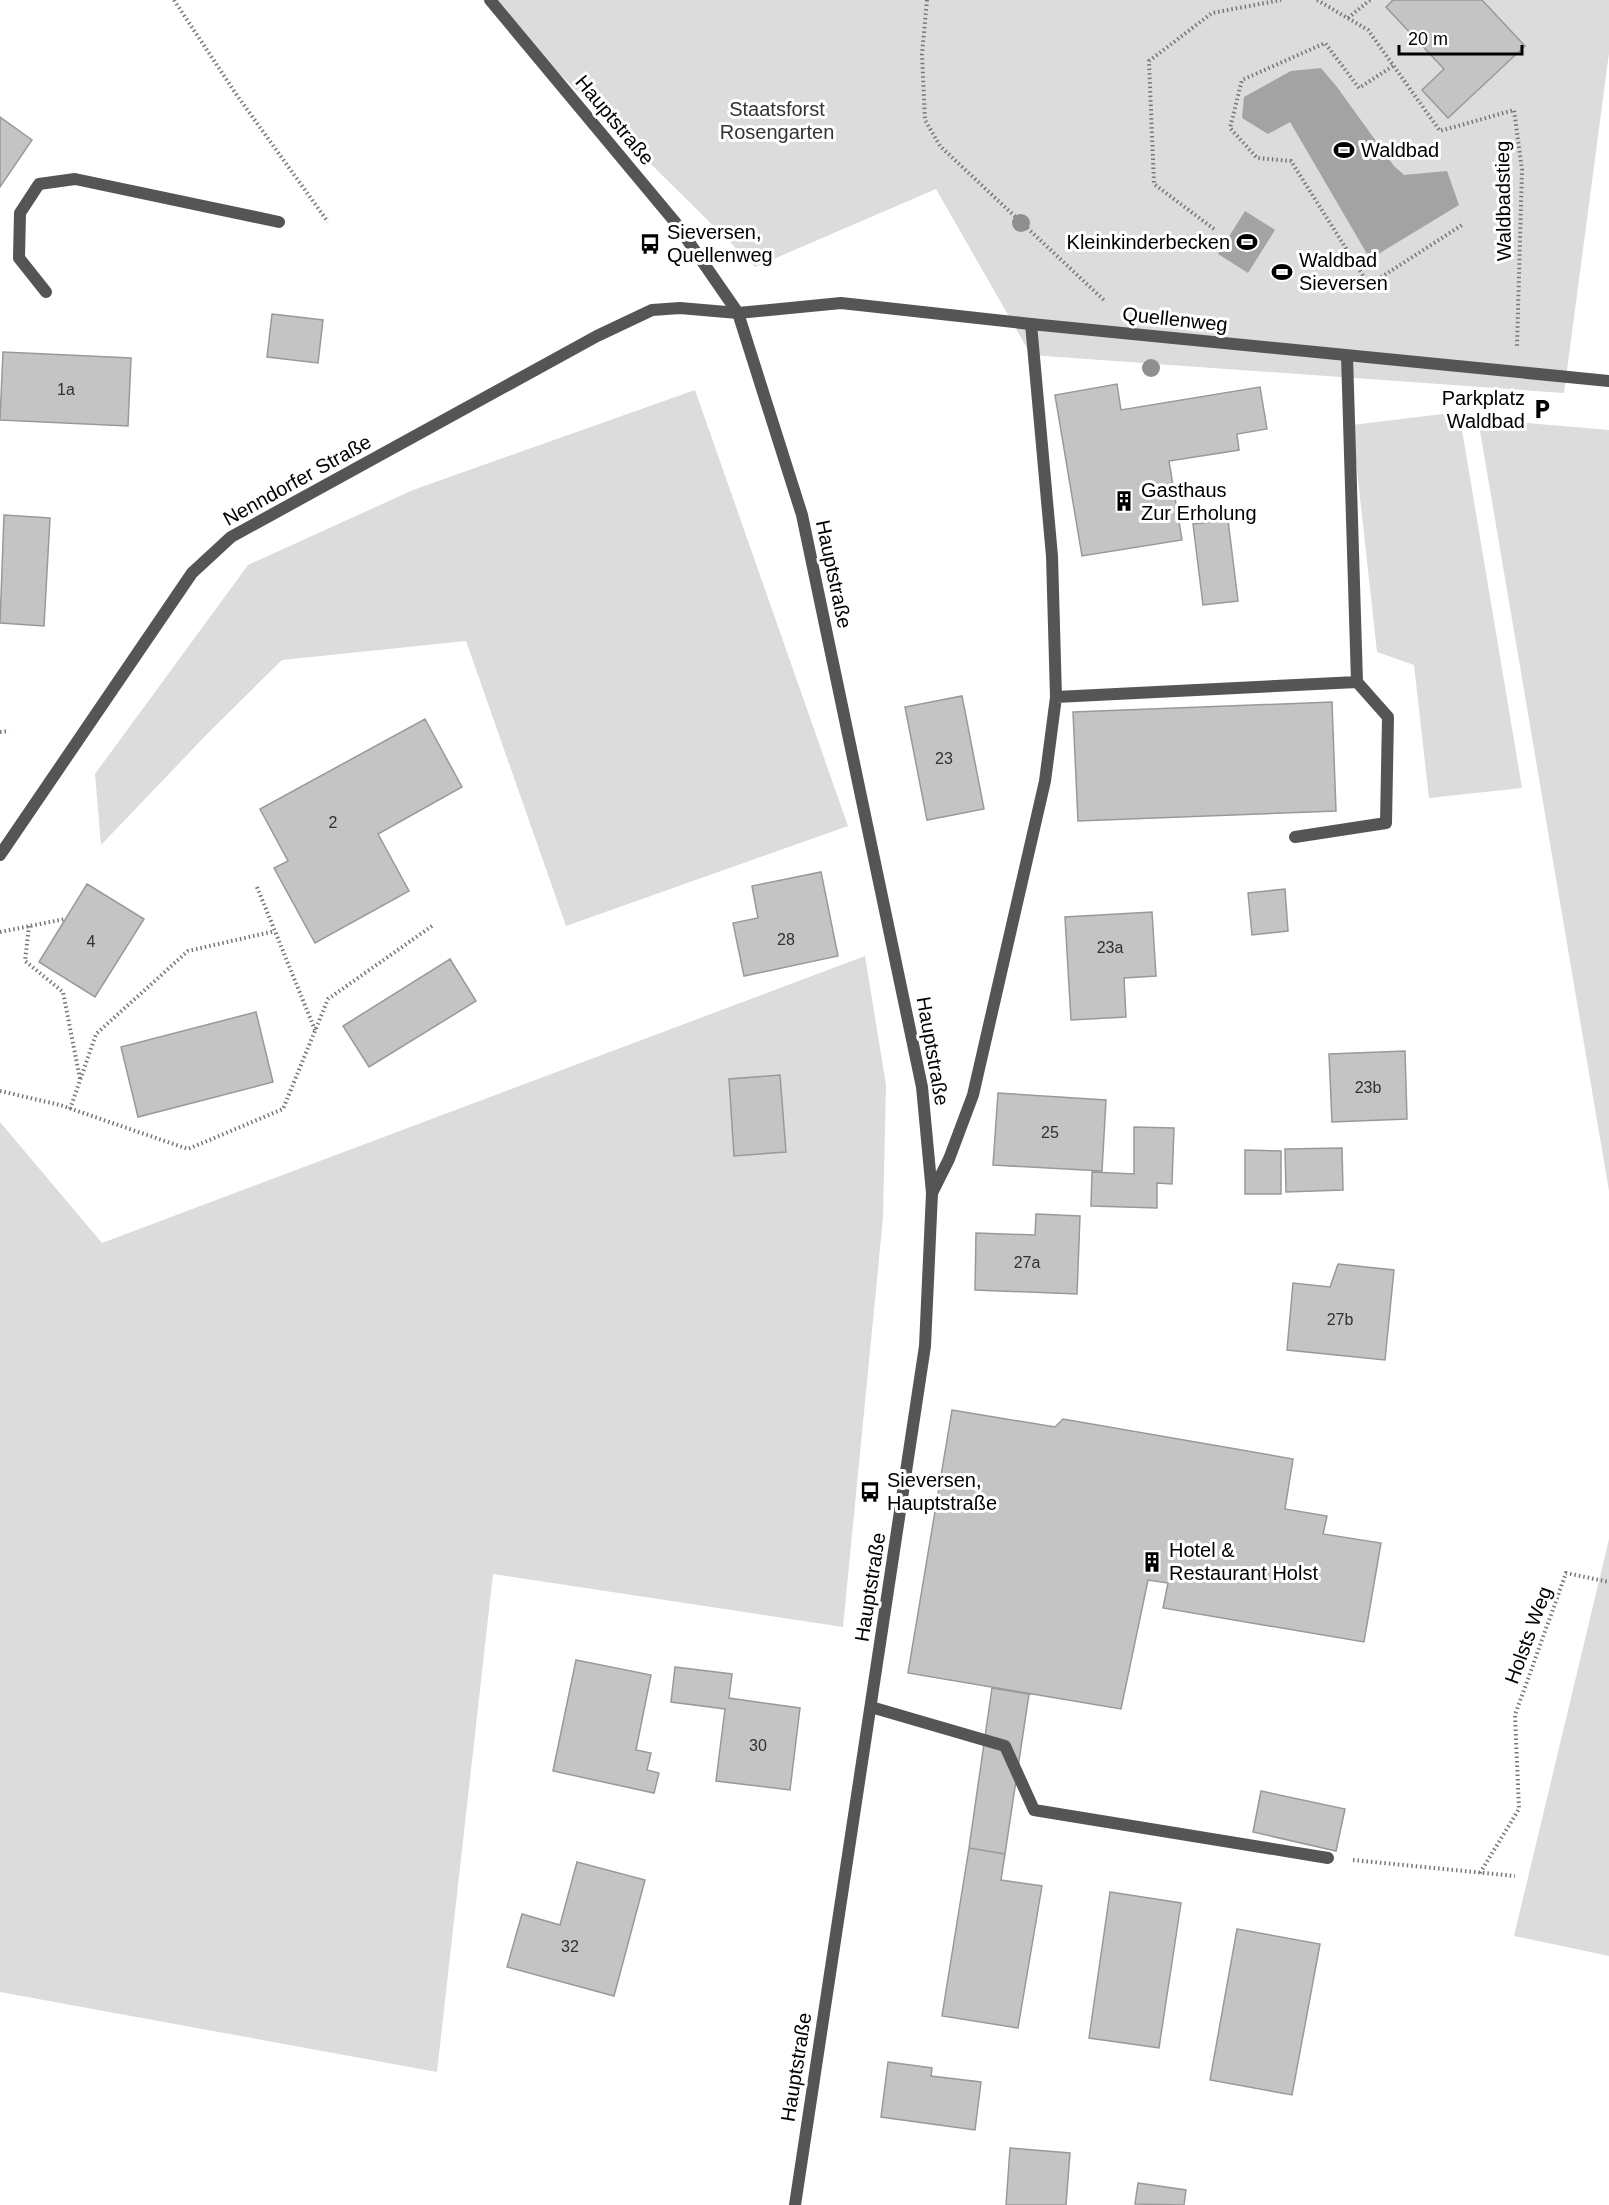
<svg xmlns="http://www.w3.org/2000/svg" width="1609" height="2205" font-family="Arial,sans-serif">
<rect width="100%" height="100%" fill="#fff"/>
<!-- green -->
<path fill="#dcdcdc" d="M485 0H1609V53L1564 393 1031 355 936 189 755 267Z
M695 390 848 826 566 926 466 641 282 660 209 732 101 845 95 774 248 565 413 490Z
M1459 412 1522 788 1429 798 1414 665 1377 652 1352 425Z
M1478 419 1609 430V1191Z
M865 956 886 1085 883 1218 843 1627 493 1574 437 2072 0 1992V1122L102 1243Z
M1609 1539V1956L1514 1936Z"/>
<!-- water -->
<path fill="#a3a3a3" d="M1321 68 1337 87 1394 166 1404 175 1447 171 1459 205 1370 259 1290 122 1268 134 1242 118 1244 97 1291 71Z
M1245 211 1275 230 1248 273 1218 254Z"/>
<!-- building -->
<path fill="#c4c4c4" stroke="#999" stroke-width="1.5" d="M1393 0H1482L1525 46 1448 118 1422 90 1444 69 1386 7Z
M0 117 32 140 0 187Z
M272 314 323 320 318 363 267 357Z
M3 352 131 358 128 426 0 420Z
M1117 384 1121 410 1260 387 1267 429 1237 434 1239 450 1169 461 1182 540 1082 556 1055 395Z
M4 515 50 518 44 626 0 623Z
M1228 520 1238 601 1203 605 1193 524Z
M962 696 984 809 927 820 905 707Z
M1332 702 1336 811 1078 821 1073 712Z
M425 719 462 787 378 834 409 891 315 943 274 868 288 861 260 809Z
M821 872 838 956 744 976 733 923 758 918 752 886Z
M87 884 144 919 95 997 39 962Z
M1285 889 1288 931 1252 935 1248 893Z
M1152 912 1156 976 1124 978 1126 1017 1071 1020 1065 917Z
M450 959 476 1001 369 1067 343 1026Z
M256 1012 273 1082 138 1117 121 1047Z
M1405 1051 1407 1119 1332 1122 1329 1054Z
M780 1075 786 1152 734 1156 729 1079Z
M998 1093 1106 1100 1102 1171 993 1165Z
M1134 1127 1174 1128 1172 1184 1157 1183V1208L1091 1206 1092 1172 1134 1174Z
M1342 1148 1343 1190 1286 1192 1285 1149Z
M1245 1150 1281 1151V1194H1245Z
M1036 1214 1080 1216 1077 1294 975 1290 976 1233 1035 1235Z
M1338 1264 1394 1270 1385 1360 1287 1350 1293 1283 1330 1287Z
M952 1410 1055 1427 1063 1419 1293 1459 1285 1509 1327 1516 1323 1534 1381 1543 1364 1642 1163 1608 1168 1583 1148 1580 1121 1709 908 1673Z
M576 1660 651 1675 636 1750 651 1753 647 1770 659 1773 654 1793 553 1771Z
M675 1667 732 1674 729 1698 800 1708 790 1790 716 1781 725 1709 671 1702Z
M992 1688 1029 1694 1005 1854 969 1848Z
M1261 1791 1345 1809 1336 1851 1253 1832Z
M969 1848 1005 1854 1001 1880 1042 1886 1018 2028 942 2016Z
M577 1862 645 1880 614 1996 507 1967 522 1914 560 1925Z
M1110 1892 1181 1903 1159 2048 1089 2038Z
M1237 1929 1320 1944 1292 2095 1210 2080Z
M888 2062 932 2068 931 2076 981 2082 975 2130 881 2117Z
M1010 2148 1070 2153 1066 2205H1006Z
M1138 2183 1186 2190 1184 2205 1135 2204Z"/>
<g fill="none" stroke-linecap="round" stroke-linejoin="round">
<!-- path -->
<path stroke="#777" stroke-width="4" stroke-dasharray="1.5 3" stroke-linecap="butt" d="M174 0 236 94 328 222
M927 0 922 54 925 120 940 146 1106 302
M1317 0 1368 30 1440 131 1514 110 1522 170 1517 346
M1348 18 1370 0
M1393 66 1359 88 1325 43 1242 80 1230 128 1257 158 1291 161 1369 285 1462 225
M1214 229 1154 184 1149 61 1212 13 1281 0
M0 732 9 731
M257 887 315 1030
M29 926 25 961 63 992 80 1079
M0 932 65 919
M0 1091 60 1105 188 1149 283 1109 328 999 432 926
M70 1109 96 1034 188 951 275 931
M1353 1860 1515 1876
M1480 1873 1519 1809 1515 1715 1566 1573 1609 1582"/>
<!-- service -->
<path stroke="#555" stroke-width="12" d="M46 292 19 258 20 213 39 184 75 179 279 222
M1056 697 1357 682 1347 356
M1295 837 1386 823 1388 717 1357 682
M932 1193 949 1159 973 1095 1045 781 1056 697 1052 556 1031 324
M871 1707 1005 1746 1034 1810 1328 1858"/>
<!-- minor -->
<path stroke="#555" stroke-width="12" d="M0 855 192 573 231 537 597 336 652 310 680 308 738 313 841 303 1031 324 1609 381"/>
<!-- tertiary -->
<path stroke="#555" stroke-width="12" d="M490 0 675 222 738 313 802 515 922 1087 932 1193 925 1346 795 2205"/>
</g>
<!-- trees -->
<g fill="#8f8f8f">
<circle cx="1021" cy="223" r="9"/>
<circle cx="1151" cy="368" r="9"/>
</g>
<!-- icons -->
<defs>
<g id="stadium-bare" transform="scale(1.62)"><path d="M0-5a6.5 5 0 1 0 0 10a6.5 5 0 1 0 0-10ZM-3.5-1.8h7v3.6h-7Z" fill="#000" stroke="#fff" stroke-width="2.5" paint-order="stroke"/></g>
<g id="bus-bare" transform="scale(1.62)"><path d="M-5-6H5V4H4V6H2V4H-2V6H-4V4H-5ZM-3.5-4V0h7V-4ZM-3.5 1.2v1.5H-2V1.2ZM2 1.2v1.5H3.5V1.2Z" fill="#000" stroke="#fff" stroke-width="2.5" paint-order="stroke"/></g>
<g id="parking-bare" transform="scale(1.62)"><path d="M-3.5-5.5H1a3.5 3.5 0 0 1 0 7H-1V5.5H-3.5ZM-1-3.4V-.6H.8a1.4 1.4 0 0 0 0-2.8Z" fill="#000" stroke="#fff" stroke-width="2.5" paint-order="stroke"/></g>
<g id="building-bare" transform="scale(1.62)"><path d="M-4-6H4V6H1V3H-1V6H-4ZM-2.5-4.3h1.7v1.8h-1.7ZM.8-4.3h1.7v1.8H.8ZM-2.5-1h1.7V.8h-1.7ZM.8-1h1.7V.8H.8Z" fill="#000" stroke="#fff" stroke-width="2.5" paint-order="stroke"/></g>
</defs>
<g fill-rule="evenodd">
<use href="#stadium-bare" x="1344" y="150"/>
<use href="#stadium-bare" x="1247" y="242"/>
<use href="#bus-bare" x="650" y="244"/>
<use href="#stadium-bare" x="1282" y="272"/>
<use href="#parking-bare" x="1542" y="409"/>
<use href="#building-bare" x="1124" y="501"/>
<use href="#bus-bare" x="870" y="1492"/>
<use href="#building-bare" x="1152" y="1562"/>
</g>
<g text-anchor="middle" stroke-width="6" stroke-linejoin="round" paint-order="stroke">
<!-- number labels -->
<g font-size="16" fill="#313131">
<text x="66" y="395">1a</text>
<text x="944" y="764">23</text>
<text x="333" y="828">2</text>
<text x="786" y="945">28</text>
<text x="91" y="947">4</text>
<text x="1110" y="953">23a</text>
<text x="1368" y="1093">23b</text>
<text x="1050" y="1138">25</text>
<text x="1027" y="1268">27a</text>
<text x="1340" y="1325">27b</text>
<text x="758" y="1751">30</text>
<text x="570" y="1952">32</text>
</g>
<!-- park labels -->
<g font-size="20" fill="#333" stroke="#fff">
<text x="777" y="116">Staatsforst<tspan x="777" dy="23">Rosengarten</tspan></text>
</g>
<!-- street labels -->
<g font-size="20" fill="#000" stroke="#fff">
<text transform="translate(615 120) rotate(50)" y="7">Hauptstraße</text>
<text transform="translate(1503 201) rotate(-91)" y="7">Waldbadstieg</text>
<text transform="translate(1175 319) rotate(6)" y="7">Quellenweg</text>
<text transform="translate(297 480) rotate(-29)" y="7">Nenndorfer Straße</text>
<text transform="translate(834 574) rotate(78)" y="7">Hauptstraße</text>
<text transform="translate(933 1051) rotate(80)" y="7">Hauptstraße</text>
<text transform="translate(870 1587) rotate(-81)" y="7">Hauptstraße</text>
<text transform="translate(1528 1635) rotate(-70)" y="7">Holsts Weg</text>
<text transform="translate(796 2067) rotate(-81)" y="7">Hauptstraße</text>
</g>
<!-- poi labels -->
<g font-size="20" fill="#000" stroke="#fff" text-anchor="start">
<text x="1361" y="157">Waldbad</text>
<text x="667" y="239">Sieversen,<tspan x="667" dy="23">Quellenweg</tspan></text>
<text x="1230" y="249" text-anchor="end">Kleinkinderbecken</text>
<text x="1299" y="267">Waldbad<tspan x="1299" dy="23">Sieversen</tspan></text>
<text x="1525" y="405" text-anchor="end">Parkplatz<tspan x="1525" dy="23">Waldbad</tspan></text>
<text x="1141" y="497">Gasthaus<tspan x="1141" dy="23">Zur Erholung</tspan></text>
<text x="887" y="1487">Sieversen,<tspan x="887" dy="23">Hauptstraße</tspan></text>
<text x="1169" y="1557">Hotel &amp;<tspan x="1169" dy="23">Restaurant Holst</tspan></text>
</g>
</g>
<!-- scale -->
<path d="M1399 45v9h123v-9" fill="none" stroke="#000000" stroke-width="3"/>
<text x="1408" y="45" font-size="18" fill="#000000" stroke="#ffffff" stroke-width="4.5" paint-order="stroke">20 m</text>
</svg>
